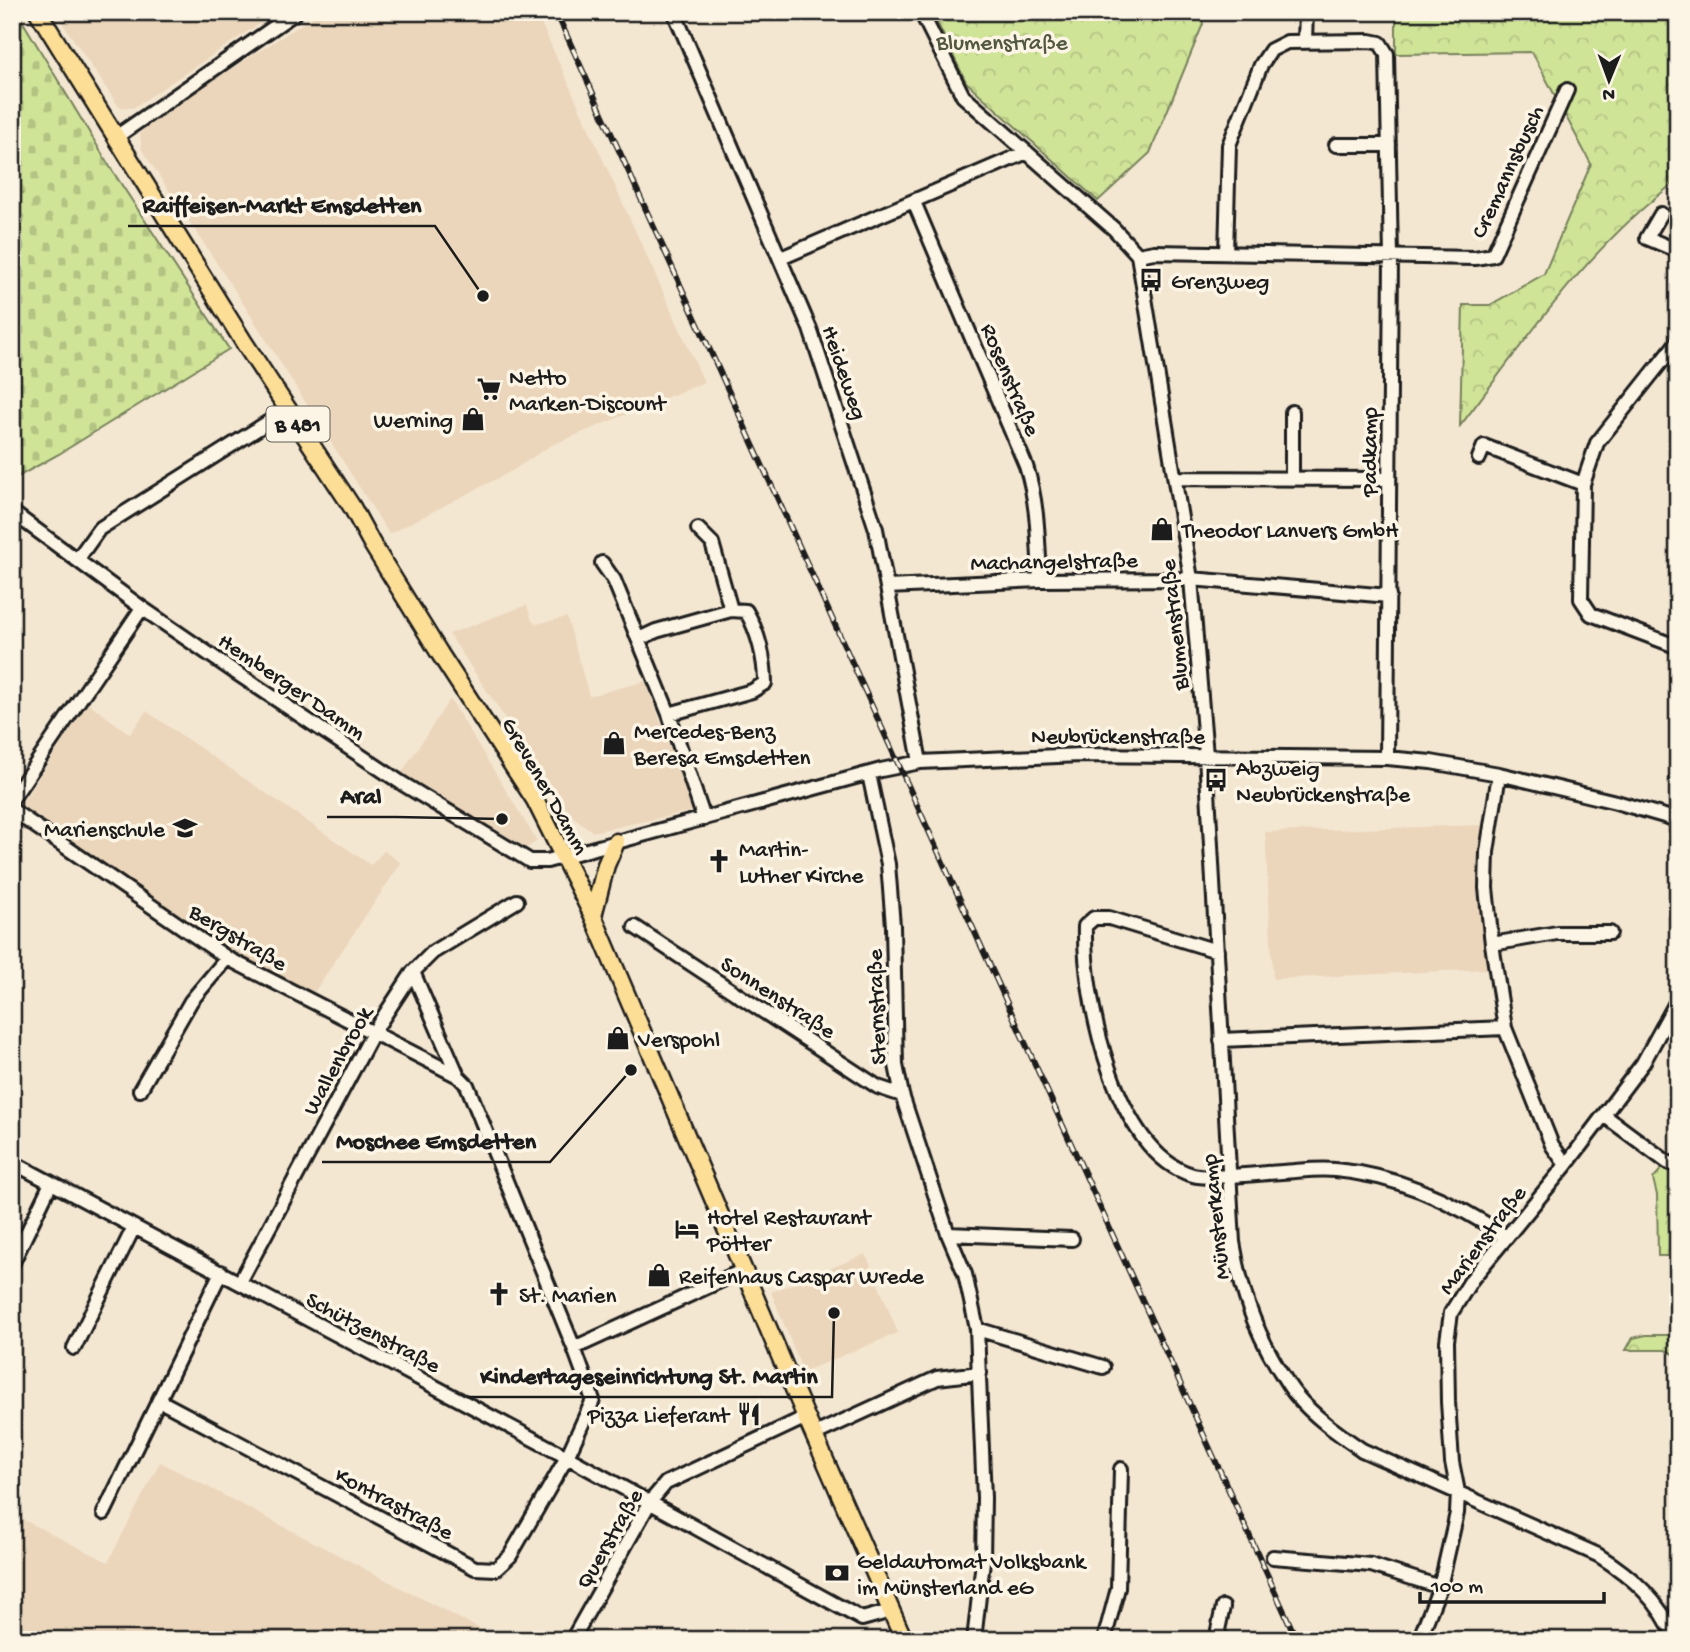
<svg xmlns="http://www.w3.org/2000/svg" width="1690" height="1652" font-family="'Gochi Hand',sans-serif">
<defs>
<pattern id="forest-crowns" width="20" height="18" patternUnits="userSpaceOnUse" patternTransform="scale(1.75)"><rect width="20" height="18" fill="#d0e498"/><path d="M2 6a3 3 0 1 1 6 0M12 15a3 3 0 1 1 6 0" fill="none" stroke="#b2c382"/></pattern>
<pattern id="cemetery-stones" width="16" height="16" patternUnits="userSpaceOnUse" patternTransform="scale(1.75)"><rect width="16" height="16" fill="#d0e498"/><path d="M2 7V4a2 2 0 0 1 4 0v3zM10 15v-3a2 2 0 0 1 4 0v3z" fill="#b2c382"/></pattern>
</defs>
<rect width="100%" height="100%" fill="#f4e7d2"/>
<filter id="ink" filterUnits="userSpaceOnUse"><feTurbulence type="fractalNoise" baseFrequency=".0143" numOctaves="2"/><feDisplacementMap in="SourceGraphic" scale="14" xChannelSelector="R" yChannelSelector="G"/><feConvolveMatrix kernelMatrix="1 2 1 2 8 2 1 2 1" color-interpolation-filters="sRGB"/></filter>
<g filter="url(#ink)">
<!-- built -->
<path fill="#ebd6bb" d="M55 12H277L133 108 119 107Z
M321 12H536L704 382 550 446 512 471 389 534 237 294 142 150 140 134 152 119Z
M527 605 532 621 536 624 567 617 589 696 646 681 693 811 593 832 568 813 449 634Z
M450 699 537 841 527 848 400 775Z
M88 703 130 734 146 711 371 865 384 851 401 863 313 994 220 944 20 806Z
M1482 825 1479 890 1489 969 1273 979 1265 832Z
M866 1254 898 1333 803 1372 771 1292Z
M160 1462 501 1640H12V1514L108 1562Z"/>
<!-- forest -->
<path fill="url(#forest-crowns)" stroke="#76805a" stroke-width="2" d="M932 12H1199L1203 24 1150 153 1098 201 966 82Z
M1396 12H1678V180C1589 246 1526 340 1460 426L1463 305H1490L1544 274 1591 164 1532 52 1396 54Z
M1667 1162 1678 1166V1256H1658L1657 1195 1653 1179Z
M1646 1335H1678V1356L1665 1350H1626L1633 1338Z"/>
<!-- cemetery -->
<path fill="url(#cemetery-stones)" stroke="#76805a" stroke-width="2" d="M12 12H17L110 167 229 349 59 454 12 480Z"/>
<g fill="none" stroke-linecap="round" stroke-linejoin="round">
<!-- minor casing -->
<g stroke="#1c1c1c" stroke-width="18">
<path id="minor" d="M674 12 810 329 876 529 920 762
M921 12 963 96 1114 229 1138 255 1191 579 1206 755 1233 1242C1241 1291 1253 1326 1278 1368 1284 1377 1289 1387 1296 1395 1314 1417 1339 1434 1362 1450L1598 1555C1633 1577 1660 1601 1676 1640
M1305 41 1306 12
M116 137 296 12
M1336 145H1389
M914 202 1026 466C1038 503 1038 541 1040 580
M1661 214 1647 238 1678 251
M1226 253 1229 145 1261 65 1271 50 1287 42 1370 41 1380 43 1387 54 1391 257 1387 758
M1138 255 1154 252 1475 258 1493 255 1567 90
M781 258 1027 152
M1678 341 1597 443 1583 484 1581 599 1591 614 1678 647
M1479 458 1484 446 1583 484
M1176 478 1389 479
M1292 478V412
M12 512 142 608 235 672 403 784 530 861H547L881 770 920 762 1080 755 1387 758 1431 762 1499 774 1616 802 1678 820
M77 560 99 529 289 409
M602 563 614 580 669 714 704 819
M887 587 1040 580 1191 579 1389 596
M639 639 656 631 731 610
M669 714 752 691 765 683C765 659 758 631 746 611L731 610 712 543 698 529
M869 774 888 864 893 926 896 1065 902 1095 948 1234 965 1274 977 1329 984 1498 983 1561 974 1640
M1499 774 1487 852 1486 888 1492 944 1505 1028 1552 1145 1566 1165
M12 799 142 608
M12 810 227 958 458 1076 467 1085 574 1348 593 1400 567 1457 510 1556 496 1569 475 1568 160 1401
M635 927 878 1087 902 1095
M1492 944 1557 933H1610
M1217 951 1109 918H1094L1085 926C1083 996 1115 1154 1193 1175 1210 1180 1261 1173 1282 1172 1300 1171 1318 1168 1335 1170 1397 1175 1455 1202 1506 1237
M413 972 458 1076
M1221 1040 1505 1028
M140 1090 191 1001 227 958
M1605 1116 1667 1162 1678 1166
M12 1162 567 1457 862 1619 891 1611
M948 1234 1072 1239
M12 1264 51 1183
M240 1282 373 1033 413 972 433 952 517 901
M977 1329 1103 1367
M74 1348 134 1227
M574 1348 744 1270
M813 1435 937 1378 980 1373
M104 1513 221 1272
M1273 1557 1371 1565 1440 1587
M572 1640 650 1502 666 1483 806 1417
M1104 1640 1118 1588 1121 1469
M1221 1640 1218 1630 1223 1607
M1419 1640 1440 1587 1457 1513 1458 1492 1452 1462 1448 1402 1447 1341 1451 1313 1472 1279 1566 1165 1643 1063 1678 999"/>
</g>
<!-- major casing -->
<g stroke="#1c1c1c" stroke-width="21">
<path id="major" d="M38 12 245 344 352 507 372 544 440 654 535 800 593 916 806 1417 904 1640
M593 916 606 865 616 842"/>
</g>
<!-- minor -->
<use href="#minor" stroke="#fcf5e5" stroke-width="12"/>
<!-- major -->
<use href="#major" stroke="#fdde96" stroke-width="16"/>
<!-- rail casing -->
<g stroke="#1c1c1c" stroke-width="6">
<path id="rail" d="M556 12 1297 1640"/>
</g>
<!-- rail -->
<use href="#rail" stroke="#fcf5e5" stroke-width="3.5" stroke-dasharray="10" stroke-linecap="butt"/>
</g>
</g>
<!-- icons -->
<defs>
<g id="bus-bare" transform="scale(1.89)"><path d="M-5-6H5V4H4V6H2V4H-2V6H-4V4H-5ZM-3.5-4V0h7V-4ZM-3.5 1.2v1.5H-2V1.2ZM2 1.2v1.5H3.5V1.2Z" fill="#1c1c1c" stroke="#fcf5e5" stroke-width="2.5" paint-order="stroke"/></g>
<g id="supermarket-bare" transform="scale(1.89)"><path d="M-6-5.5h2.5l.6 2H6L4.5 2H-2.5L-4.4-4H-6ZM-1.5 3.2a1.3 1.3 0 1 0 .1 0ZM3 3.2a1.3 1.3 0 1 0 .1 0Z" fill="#1c1c1c" stroke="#fcf5e5" stroke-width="2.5" paint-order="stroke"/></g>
<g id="shop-bare" transform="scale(1.89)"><path d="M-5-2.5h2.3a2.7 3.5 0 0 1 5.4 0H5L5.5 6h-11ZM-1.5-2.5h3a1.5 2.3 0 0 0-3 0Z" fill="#1c1c1c" stroke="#fcf5e5" stroke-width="2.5" paint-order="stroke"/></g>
<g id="school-bare" transform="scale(1.89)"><path d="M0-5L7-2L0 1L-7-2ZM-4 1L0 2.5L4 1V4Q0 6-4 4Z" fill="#1c1c1c" stroke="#fcf5e5" stroke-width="2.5" paint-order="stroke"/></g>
<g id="church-bare" transform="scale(1.89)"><path d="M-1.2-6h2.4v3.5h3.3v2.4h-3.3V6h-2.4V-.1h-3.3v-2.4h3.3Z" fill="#1c1c1c" stroke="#fcf5e5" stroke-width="2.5" paint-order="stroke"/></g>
<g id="hotel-bare" transform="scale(1.89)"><path d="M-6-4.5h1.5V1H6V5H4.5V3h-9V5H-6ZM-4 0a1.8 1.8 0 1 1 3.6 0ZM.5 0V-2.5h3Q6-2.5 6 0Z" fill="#1c1c1c" stroke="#fcf5e5" stroke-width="2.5" paint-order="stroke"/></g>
<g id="restaurant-bare" transform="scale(1.89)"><path d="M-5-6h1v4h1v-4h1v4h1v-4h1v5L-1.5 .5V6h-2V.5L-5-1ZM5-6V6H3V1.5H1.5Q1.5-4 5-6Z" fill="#1c1c1c" stroke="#fcf5e5" stroke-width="2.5" paint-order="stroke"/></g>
<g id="bank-bare" transform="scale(1.89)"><path d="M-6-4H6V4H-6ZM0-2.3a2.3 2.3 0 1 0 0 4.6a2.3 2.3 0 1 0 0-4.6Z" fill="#1c1c1c" stroke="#fcf5e5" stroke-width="2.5" paint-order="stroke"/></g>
</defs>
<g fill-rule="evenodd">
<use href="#bus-bare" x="1151" y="280"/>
<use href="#supermarket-bare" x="489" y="389"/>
<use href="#shop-bare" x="473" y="419"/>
<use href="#shop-bare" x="1162" y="529"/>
<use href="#shop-bare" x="614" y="743"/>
<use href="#bus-bare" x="1216" y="780"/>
<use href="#school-bare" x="185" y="828"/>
<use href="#church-bare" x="719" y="861"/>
<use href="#shop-bare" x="618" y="1038"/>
<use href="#hotel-bare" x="687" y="1229"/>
<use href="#shop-bare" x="659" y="1275"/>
<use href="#church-bare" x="499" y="1294"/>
<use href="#restaurant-bare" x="749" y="1414"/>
<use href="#bank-bare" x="837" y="1573"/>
</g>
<g text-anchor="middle" stroke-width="7" stroke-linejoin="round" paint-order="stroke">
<!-- shield labels -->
<rect fill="#fcf5e5" stroke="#5f5d58" stroke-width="2" x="266.5" y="406.5" width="63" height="35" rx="5"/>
<g font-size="21" font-weight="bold" fill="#1c1c1c">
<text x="298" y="431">B 481</text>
</g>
<!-- park labels -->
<g font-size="23" fill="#525841" stroke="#fcf5e5">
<text x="1002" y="49">Blumenstraße</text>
</g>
<!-- street labels -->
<g font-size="23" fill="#1c1c1c" stroke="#fcf5e5">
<text transform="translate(1506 171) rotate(-65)" y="8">Cremannsbusch</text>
<text transform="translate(846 372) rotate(71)" y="8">Heideweg</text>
<text transform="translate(1012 379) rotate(67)" y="8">Rosenstraße</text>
<text transform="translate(1368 452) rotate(-90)" y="8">Padkamp</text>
<text transform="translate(1054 560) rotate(-1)" y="8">Machangelstraße</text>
<text transform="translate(1173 625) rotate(-96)" y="8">Blumenstraße</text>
<text transform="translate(293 685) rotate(34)" y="8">Hemberger Damm</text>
<text x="1118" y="743">Neubrückenstraße</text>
<text transform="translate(547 785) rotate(60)" y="8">Grevener Damm</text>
<text transform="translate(239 936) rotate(31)" y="8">Bergstraße</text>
<text transform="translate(779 996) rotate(33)" y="8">Sonnenstraße</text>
<text transform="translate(875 1007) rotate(-92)" y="8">Sternstraße</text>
<text transform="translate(336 1060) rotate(-61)" y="8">Wallenbrook</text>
<text transform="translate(1214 1217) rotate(-96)" y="8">Münsterkamp</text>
<text transform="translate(1481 1239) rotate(-53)" y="8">Marienstraße</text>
<text transform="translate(374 1331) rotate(28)" y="8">Schützenstraße</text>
<text transform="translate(395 1502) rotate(28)" y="8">Kontrastraße</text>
<text transform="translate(608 1538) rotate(-60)" y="8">Querstraße</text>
</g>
<!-- poi labels -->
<g font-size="23" fill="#1c1c1c" stroke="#fcf5e5" text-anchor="start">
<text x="1171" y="288">Grenzweg</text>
<text x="509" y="384">Netto<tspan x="509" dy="26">Marken-Discount</tspan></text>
<text x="453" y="427" text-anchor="end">Werning</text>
<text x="1182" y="537">Theodor Lanvers GmbH</text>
<text x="634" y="738">Mercedes-Benz<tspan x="634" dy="26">Beresa Emsdetten</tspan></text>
<text x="1236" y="775">Abzweig<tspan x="1236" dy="26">Neubrückenstraße</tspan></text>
<text x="165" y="836" text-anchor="end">Marienschule</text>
<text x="739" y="856">Martin-<tspan x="739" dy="26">Luther Kirche</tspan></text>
<text x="638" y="1046">Verspohl</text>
<text x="707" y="1224">Hotel Restaurant<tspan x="707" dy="26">Pötter</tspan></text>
<text x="679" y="1283">Reifenhaus Caspar Wrede</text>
<text x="519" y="1302">St. Marien</text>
<text x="729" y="1422" text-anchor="end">Pizza Lieferant</text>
<text x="857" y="1568">Geldautomat Volksbank<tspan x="857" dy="26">im Münsterland eG</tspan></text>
</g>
</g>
<!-- callouts -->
<path fill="none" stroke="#1c1c1c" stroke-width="2.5" d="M483 296L435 226H128M502 819L396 817H327M631 1070L550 1162H322M834 1313L832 1397H467"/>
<g fill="#1c1c1c" stroke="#fcf5e5" stroke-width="2.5">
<circle cx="483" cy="296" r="7"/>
<circle cx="502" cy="819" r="7"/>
<circle cx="631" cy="1070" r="7"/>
<circle cx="834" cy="1313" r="7"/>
</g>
<g font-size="24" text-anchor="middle" font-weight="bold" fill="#1c1c1c" stroke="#fcf5e5" stroke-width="7" stroke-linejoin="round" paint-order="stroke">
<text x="282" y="212">Raiffeisen-Markt Emsdetten</text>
<text x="361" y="803">Aral</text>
<text x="436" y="1148">Moschee Emsdetten</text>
<text x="649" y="1383">Kindertageseinrichtung St. Martin</text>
</g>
<!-- margin -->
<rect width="1690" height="1652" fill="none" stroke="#fcf5e5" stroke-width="42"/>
<rect x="21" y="21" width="1648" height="1610" fill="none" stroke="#1c1c1c" stroke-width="2.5" filter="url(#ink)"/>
<!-- north arrow -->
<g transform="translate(1609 80) rotate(181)" stroke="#fcf5e5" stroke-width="5" paint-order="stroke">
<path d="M0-5L12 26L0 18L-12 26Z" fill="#1c1c1c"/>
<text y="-10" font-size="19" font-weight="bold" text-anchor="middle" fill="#1c1c1c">N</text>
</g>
<!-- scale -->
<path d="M1420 1592v10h184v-10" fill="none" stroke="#1c1c1c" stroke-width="3.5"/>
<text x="1431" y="1592" font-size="21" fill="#1c1c1c" stroke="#fcf5e5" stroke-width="5" paint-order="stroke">100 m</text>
</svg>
